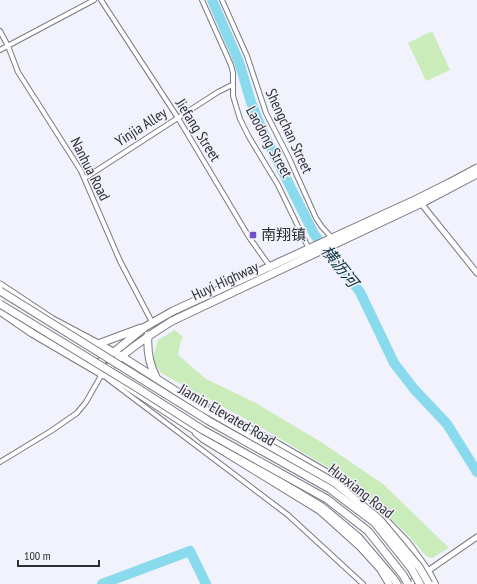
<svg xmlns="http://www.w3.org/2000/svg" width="477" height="584" font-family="'PT Sans Narrow','Noto Sans SC',sans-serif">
<rect width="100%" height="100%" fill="#f1f2fb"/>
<!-- green -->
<path fill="#c9ecba" d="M432 31 450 70 426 81 408 43Z
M175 330 183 337 180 344 178 355 206 379 254 402 321 442 383 484 449 548 432 558 426 556 409 536 366 494 329 468 264 429 161 373 156 366 153 357 156 347 158 340Z"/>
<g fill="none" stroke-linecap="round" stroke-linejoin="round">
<!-- river -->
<path stroke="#8adaee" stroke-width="10" d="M212 0 239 62 251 102 263 132 314 234 360 292 394 363 414 389 447 424 477 472
M102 584 190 551 206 584"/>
<!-- minor casing -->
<g stroke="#797a82" stroke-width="6">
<path id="minor" d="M101 0 178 118 249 237 271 268
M202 0 231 65 233 73V96L240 119 249 137 278 185 309 249
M222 0 247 56 266 113 289 158 316 218 322 227 333 239
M0 31 8 46 18 72 81 171 120 261 152 322
M0 50 94 0
M85 178 218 92 232 85
M108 379 288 515 363 584
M0 462 51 431 77 413 86 402 102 374 103 375"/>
</g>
<!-- tertiary casing -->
<g stroke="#797a82" stroke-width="7">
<path id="tertiary" d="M420 202 477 273
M409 584 477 537"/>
</g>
<!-- secondary casing -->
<g stroke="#797a82" stroke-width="8">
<path id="secondary" d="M202 407 213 409 278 444 338 479 381 515 408 543 428 571 435 584
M196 433 203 439 320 511 360 547 380 569 389 584"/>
</g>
<!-- primary casing -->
<g stroke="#797a82" stroke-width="9">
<path id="primary" d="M0 285 51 319 121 356 201 407
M0 311 32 333 102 374 119 381 190 427 322 507 358 537 393 578 397 584
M148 335C147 350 149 364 156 377
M98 344 141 328
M93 367 114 352 145 327 173 311 417 199 449 183 477 168
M103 373C124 352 146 337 172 321L424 202 477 174"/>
</g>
<!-- minor -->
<use href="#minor" stroke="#fff" stroke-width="4"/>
<!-- tertiary -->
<use href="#tertiary" stroke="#fff" stroke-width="5"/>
<!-- secondary -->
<use href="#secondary" stroke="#fff" stroke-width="6"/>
<!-- primary -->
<use href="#primary" stroke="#fff" stroke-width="7"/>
<!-- primary-bridge casing -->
<g stroke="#797a82" stroke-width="9" stroke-linecap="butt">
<path id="primary-bridge" d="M201 407 335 483 379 519 419 567 429 584"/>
</g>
<!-- trunk-bridge casing -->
<g stroke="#797a82" stroke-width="9" stroke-linecap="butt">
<path id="trunk-bridge" d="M0 291 209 421 330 489 375 523 411 568 420 584
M0 304 139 389 203 430 327 499 368 531 403 575 408 584"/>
</g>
<!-- primary-bridge -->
<use href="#primary-bridge" stroke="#fff" stroke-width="7"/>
<!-- trunk-bridge -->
<use href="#trunk-bridge" stroke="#fff" stroke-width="7"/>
</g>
<!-- markers -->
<rect fill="#734fc8" stroke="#f1f2fb" stroke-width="1.5" x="249" y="231" width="8" height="8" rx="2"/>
<g text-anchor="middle" stroke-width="3" stroke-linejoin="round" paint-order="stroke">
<!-- street labels -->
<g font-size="15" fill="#2d2e31" stroke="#f1f2fb">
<text transform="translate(141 127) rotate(-33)" y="5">Yinjia Alley</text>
<text transform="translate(198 130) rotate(58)" y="5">Jiefang Street</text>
<text transform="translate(289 131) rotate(65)" y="5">Shengchan Street</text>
<text transform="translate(269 142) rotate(61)" y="5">Laodong Street</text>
<text transform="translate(90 169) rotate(63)" y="5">Nanhua Road</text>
<text transform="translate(225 281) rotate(-25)" y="5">Huyi Highway</text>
<text transform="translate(227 415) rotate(30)" y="5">Jiamin Elevated Road</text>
<text transform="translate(361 491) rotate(38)" y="5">Huaxiang Road</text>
</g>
<!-- poi labels -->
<g font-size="15" fill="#2d2e31" stroke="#f1f2fb" text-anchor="start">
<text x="261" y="240">南翔镇</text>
</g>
<!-- water labels -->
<g font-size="16" font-style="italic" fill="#0e353e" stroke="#f1f2fb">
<text transform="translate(340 266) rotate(51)" y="6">横沥河</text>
</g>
</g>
<!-- scale -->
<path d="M18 560v6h81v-6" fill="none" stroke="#2d2e31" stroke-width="2"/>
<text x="24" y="560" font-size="12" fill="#2d2e31" stroke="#f1f2fb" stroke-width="3" paint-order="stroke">100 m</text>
</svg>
